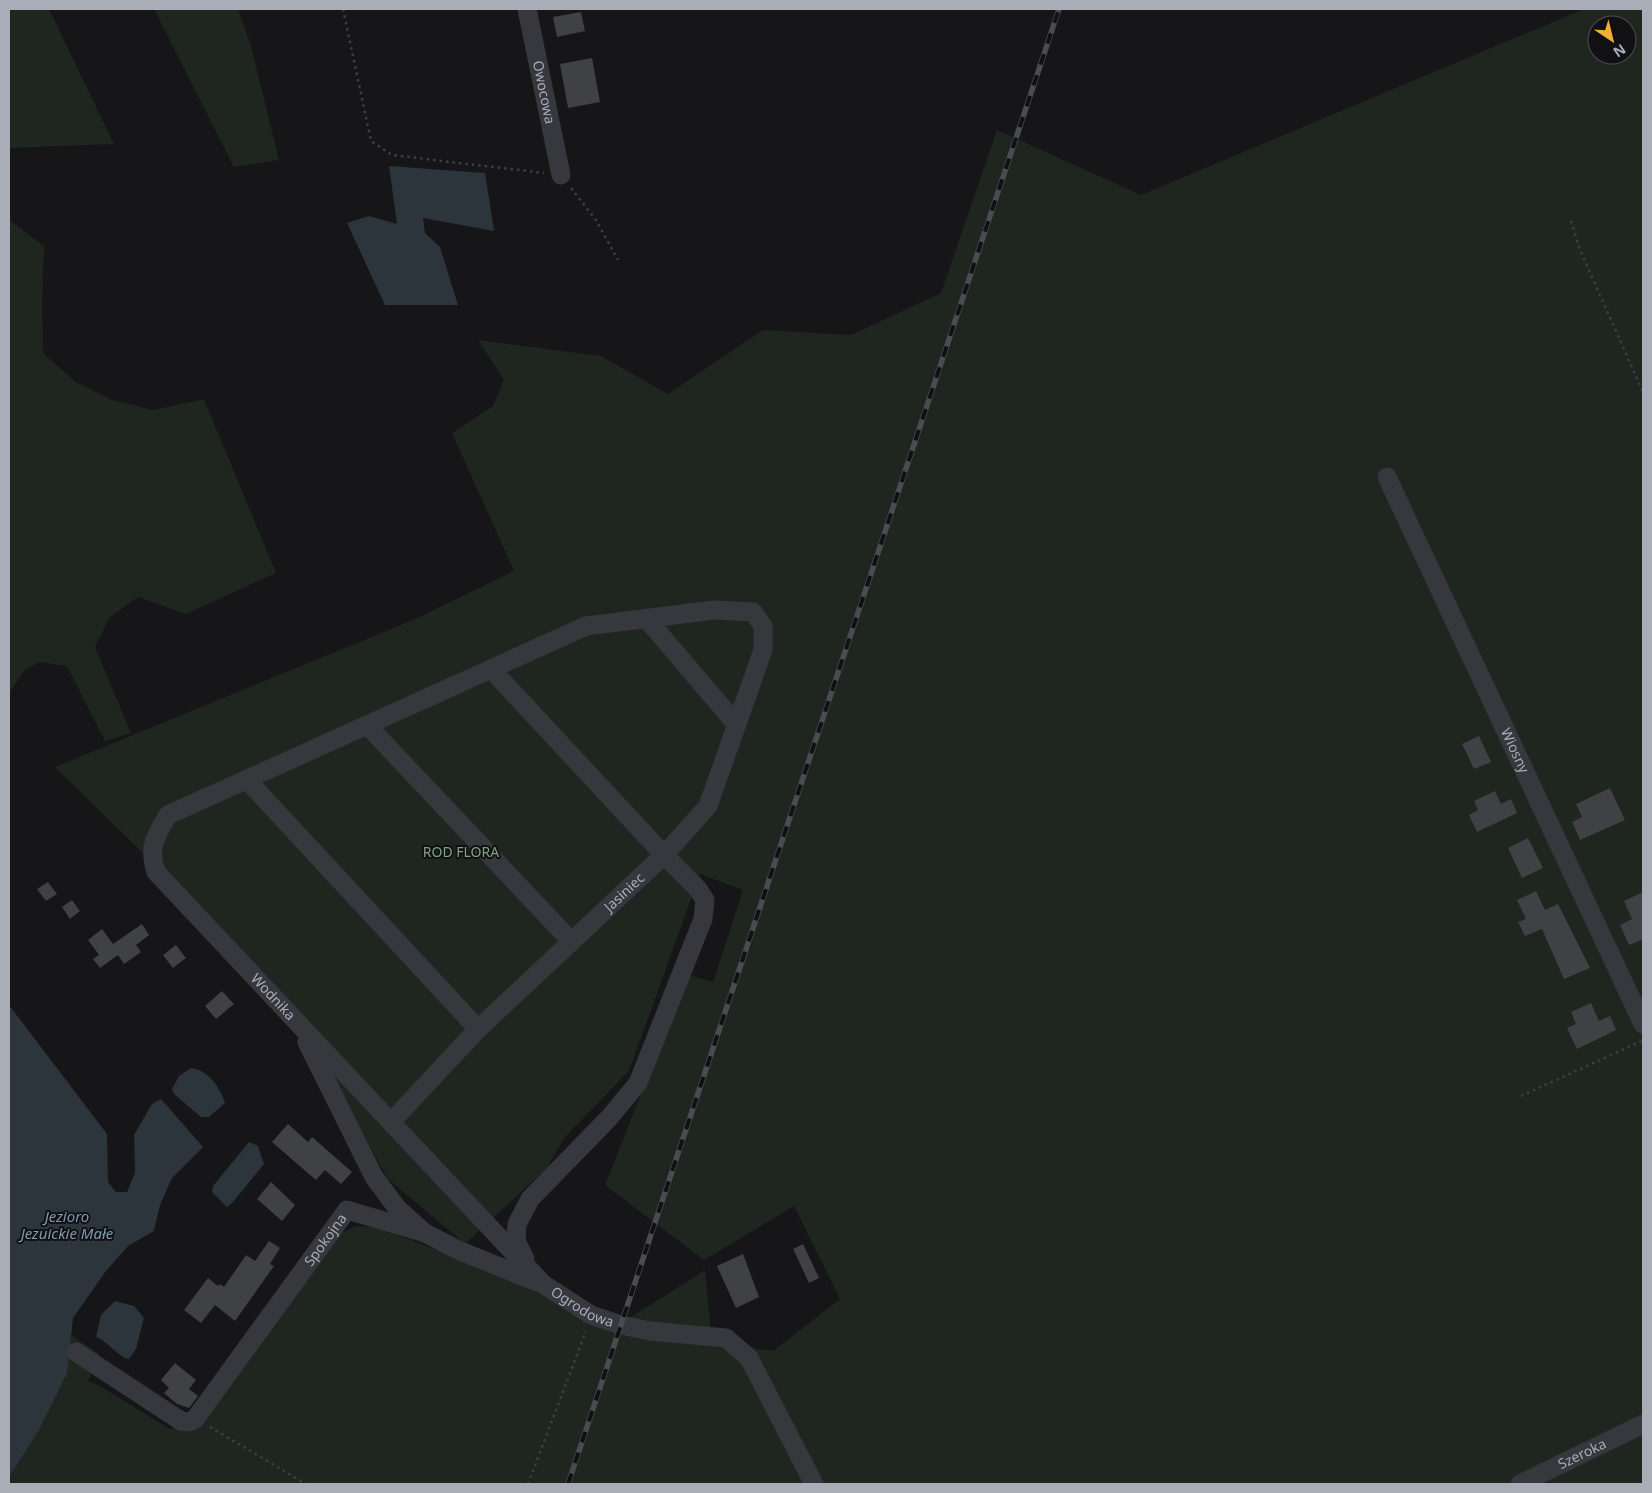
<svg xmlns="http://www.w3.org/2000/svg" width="1652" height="1493" font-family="'Noto Sans',sans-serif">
<rect width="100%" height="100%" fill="#161618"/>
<!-- green -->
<path fill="#1e261f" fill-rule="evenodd" d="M9 9H49L114 144 9 148Z
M154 9H238L251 46 279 160 234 167Z
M1584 9H1643V1484H9V1461L62 1329 99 1354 88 1381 100 1386 170 1429 192 1425 337 1235 356 1226 377 1227 519 1282 611 1330 705 1270 712 1343 773 1351 840 1299 794 1206 704 1260 605 1185 688 975 713 982 743 890 700 874 629 1071 565 1137 547 1168 465 1244 388 1179 300 1020 161 871 55 767 413 620 514 571 452 433 493 406 504 380 478 340 601 356 668 394 763 330 851 335 941 293 997 130 1141 195ZM1597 25H1627V55H1597Z
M9 220 44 246 42 301 43 353 76 382 112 400 153 410 204 399 276 573 186 614 138 597 110 617 95 647 131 733 105 741 67 666 39 662 24 671 9 693Z"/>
<!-- water -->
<path fill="#2c353c" d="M389 166 485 173 494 231 423 218 425 233 440 247 458 305H385L347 223 369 216 397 224Z
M9 1005 107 1134 108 1182 116 1192H127L135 1173 134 1135 152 1104 161 1099 203 1147 172 1178 160 1205 154 1231 128 1246 106 1271 73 1318 67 1373 39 1430 9 1477Z
M191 1068C208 1070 220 1087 225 1103L209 1117H201L174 1094 172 1089 179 1076Z
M249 1142 258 1146 264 1164 233 1202 227 1207 212 1192 213 1186Z
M115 1301 134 1306 144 1318 136 1349 129 1359C118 1357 109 1342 96 1337L101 1315Z"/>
<!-- building -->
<path fill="#404145" d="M581 12 585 31 557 37 553 17Z
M592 58 600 102 568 108 560 64Z
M1479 736 1491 762 1474 769 1462 744Z
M1610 788 1625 820 1580 840 1572 822 1582 817 1576 804Z
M1495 791 1501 804 1511 799 1517 813 1477 832 1469 815 1478 810 1474 801Z
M1528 838 1543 868 1522 878 1508 848Z
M48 882 57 894 46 901 37 889Z
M1536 891 1545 910 1558 904 1590 968 1564 979 1542 929 1525 936 1518 922 1526 919 1517 900Z
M1643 892V943L1642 940 1629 945 1620 925 1632 919 1624 901Z
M72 900 80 911 70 919 62 907Z
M142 924 149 935 136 945 141 952 124 964 118 955 100 968 93 959 99 955 88 940 102 929 113 944Z
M176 945 186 958 173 968 163 955Z
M222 991 234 1004 216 1019 205 1006Z
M1591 1003 1599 1021 1610 1016 1616 1030 1577 1049 1567 1028 1576 1024 1571 1012Z
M288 1124 308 1142 312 1137 352 1172 341 1184 325 1170 316 1180 272 1142Z
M271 1182 295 1205 282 1221 257 1199Z
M269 1241 280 1248 270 1264 274 1266 235 1321 215 1305 201 1323 184 1310 208 1278 218 1286 220 1284 224 1287 246 1255 255 1261Z
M803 1244 819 1278 809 1283 793 1249Z
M743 1254 759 1297 736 1308 717 1266Z
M175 1363 196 1380 189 1389 198 1396 189 1408 177 1404 164 1393 169 1388 161 1380Z"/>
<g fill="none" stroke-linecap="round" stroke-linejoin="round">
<!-- path -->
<path stroke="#3d3f44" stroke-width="2.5" stroke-dasharray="2.5 4" stroke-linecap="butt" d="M343 9 371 141 392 155 544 173
M571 188 596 220 618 260
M1571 221 1580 250 1643 392
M1521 1096 1642 1041
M210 1427 306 1484
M528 1484 586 1331"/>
<!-- minor -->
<g stroke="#37383d" stroke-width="19">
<path id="s1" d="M527 9 561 175"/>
<path id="s2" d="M1387 477 1643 1024"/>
<path d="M646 618 737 725"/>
<path d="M491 669 664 855 697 888 705 900 703 919 638 1083 609 1118 530 1199 517 1224 516 1241 525 1259"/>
<path d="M367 725 571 941"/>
<path d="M247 780 478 1029"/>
<path id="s3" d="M392 1121 478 1029 664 855 708 806 763 650V626L753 612 714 610 586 626 168 815C155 837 148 847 156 872L543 1284 591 1315 621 1325 650 1331 726 1338 749 1358 814 1484"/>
<path d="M425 1233 458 1250 537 1282"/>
<path id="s4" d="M76 1352 181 1421 189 1422 195 1419 347 1210 425 1233 397 1208 374 1177 307 1042"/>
<path id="s5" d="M1520 1484 1643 1424"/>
</g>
<!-- rail casing -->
<g stroke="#4a4c52" stroke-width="5.5">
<path id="rail" d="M568 1484 1059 9"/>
</g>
<!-- rail -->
<use href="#rail" stroke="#111113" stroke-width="4" stroke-dasharray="11" stroke-linecap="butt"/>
</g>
<g text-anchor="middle" stroke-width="4" stroke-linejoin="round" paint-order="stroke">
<!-- street labels -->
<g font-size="14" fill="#a8adb8" stroke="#111113">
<text dy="5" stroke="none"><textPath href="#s1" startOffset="85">Owocowa</textPath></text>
<text dy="5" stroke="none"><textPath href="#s2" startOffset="302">Wiosny</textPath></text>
<text dy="5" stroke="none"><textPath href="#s3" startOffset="326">Jasiniec</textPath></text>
<text dy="5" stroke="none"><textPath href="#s3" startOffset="1512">Wodnika</textPath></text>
<text dy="5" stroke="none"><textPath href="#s4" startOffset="362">Spokojna</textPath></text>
<text dy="5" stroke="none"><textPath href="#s3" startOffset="1952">Ogrodowa</textPath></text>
<text dy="5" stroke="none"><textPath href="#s5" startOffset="69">Szeroka</textPath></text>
</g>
<!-- park labels -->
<g font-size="14" fill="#7fa381" stroke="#111113">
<text x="461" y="857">ROD FLORA</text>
</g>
<!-- water labels -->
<g font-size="15" font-style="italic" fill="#7f9bb3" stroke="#111113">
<text x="67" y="1222">Jezioro<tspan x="67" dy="17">Jezuickie Małe</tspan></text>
</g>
</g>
<!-- border -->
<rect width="1652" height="1493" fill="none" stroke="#a8adb8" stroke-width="20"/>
<!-- north arrow -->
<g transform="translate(1612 40) rotate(145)"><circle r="24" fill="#111113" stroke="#4d4f55"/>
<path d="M0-4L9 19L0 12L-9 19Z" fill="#f2b134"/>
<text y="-8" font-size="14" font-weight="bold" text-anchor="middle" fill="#a8adb8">N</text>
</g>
</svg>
